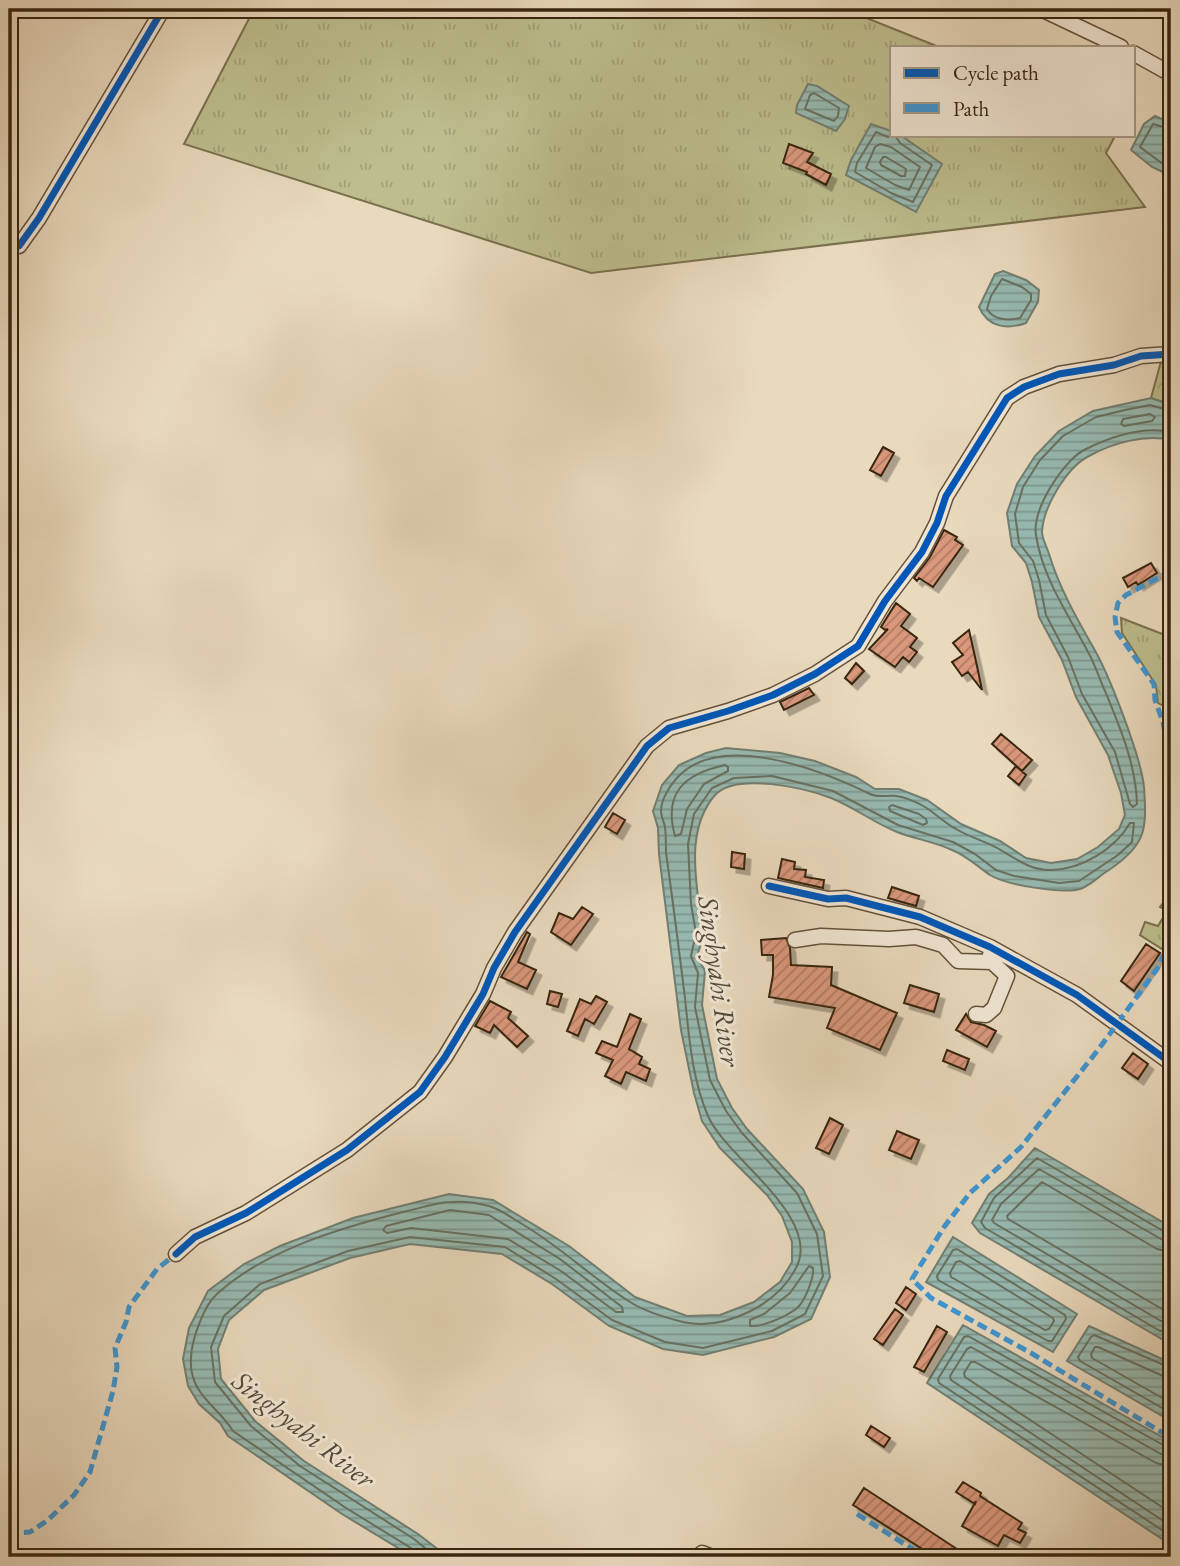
<svg xmlns="http://www.w3.org/2000/svg" width="1180" height="1566" font-family="'EB Garamond',serif">
<defs>
<pattern id="grass-tufts" width="24" height="20" patternUnits="userSpaceOnUse" patternTransform="scale(1.75)"><rect width="24" height="20" fill="#bdbd8d"/><path d="M3 7l-1-3M5 7V3M7 7l1-3M15 17l-1-3M17 17v-4M19 17l1-3" fill="none" stroke="#a3a278"/></pattern>
<pattern id="forest-crowns" width="20" height="18" patternUnits="userSpaceOnUse" patternTransform="scale(1.75)"><rect width="20" height="18" fill="#bdbd8d"/><path d="M2 6a3 3 0 1 1 6 0M12 15a3 3 0 1 1 6 0" fill="none" stroke="#a3a278"/></pattern>
<pattern id="water-rules" width="6" height="5" patternUnits="userSpaceOnUse" patternTransform="scale(1.75)"><rect width="6" height="5" fill="#97bab2"/><path d="M0 2.5h6" fill="none" stroke="#7c978f"/></pattern>
<pattern id="building-hatch" width="6" height="6" patternUnits="userSpaceOnUse" patternTransform="scale(1.75)"><rect width="6" height="6" fill="#d9977b"/><path d="M-1 1l2-2M0 6l6-6M5 7l2-2" fill="none" stroke="#b17b63"/></pattern>
<filter id="shadow"><feDropShadow dx="5.5" dy="5.5" stdDeviation="0" flood-color="#0004"/></filter>
</defs>
<rect width="100%" height="100%" fill="#e9d9bd"/>
<filter id="stains"><feTurbulence type="fractalNoise" baseFrequency=".00286" numOctaves="4"/><feColorMatrix values="0 0 0 0 .2 0 0 0 0 .09 0 0 0 0 .02 0 0 0 .5 -.17"/></filter>
<radialGradient id="worn" r=".72"><stop offset=".6" stop-color="#630" stop-opacity="0"/><stop offset="1" stop-color="#630" stop-opacity=".3"/></radialGradient>
<!-- grass -->
<path fill="url(#grass-tufts)" stroke="#7a714e" stroke-width="2" d="M254 9H844L939 47H891V135H1108L1114 138 1106 153 1145 207 591 273 184 144Z
M1121 618 1165 635 1166 663 1171 667V758L1167 708 1158 703 1156 685 1122 633Z
M1171 893V939L1168 938 1162 949 1140 935 1145 922 1158 926 1167 911 1160 907Z"/>
<!-- forest -->
<path fill="url(#forest-crowns)" stroke="#7a714e" stroke-width="2" d="M1166 343 1171 344V405L1151 398Z"/>
<!-- water -->
<path fill="url(#water-rules)" stroke="#717e71" stroke-width="2" d="M808 84 817 86 849 106 845 119 836 131 796 113 797 105Z
M1155 116 1171 123V176L1152 167 1131 150 1144 124Z
M871 124 891 131V135L903 137 942 164 916 212 846 175 851 160Z
M1003 271 1026 280 1039 290 1038 302 1026 323C1006 330 988 327 979 307L995 274Z
M1151 398 1171 405V440C1144 434 1113 443 1089 456 1067 467 1043 507 1042 532 1042 539 1047 547 1049 554 1059 587 1076 617 1093 647 1109 674 1141 757 1144 787 1147 830 1146 845 1109 870 1100 875 1090 886 1080 889 1062 894 1006 885 990 875 977 866 967 856 952 850 935 842 915 839 897 832 874 823 854 807 831 798 805 788 736 772 715 795 689 825 694 868 699 905 700 914 704 924 703 933 703 940 699 949 697 956L705 971 702 1005 717 1079 732 1108 747 1129 803 1189 824 1232 830 1277 811 1319 774 1337 703 1355 663 1349 609 1326 552 1284 502 1254 410 1244 350 1258 264 1290 229 1320 218 1349 221 1379 255 1421 304 1461 418 1534 448 1557H413L342 1514 228 1436 220 1423 199 1404 188 1386 183 1359 189 1328 208 1291 244 1264 280 1246 353 1218 449 1194 493 1200 569 1246 635 1297 687 1316 720 1315 754 1302 780 1282 792 1262V1242L782 1216 767 1195 720 1148 702 1121 694 1093 681 1030 659 854 658 828 653 811 662 785 679 765 706 753 726 748 780 753 815 761 856 777 875 789H899L927 800 961 824 1000 841 1026 858 1051 863 1077 859 1098 847 1119 829 1125 815 1121 793 1108 755 1076 697 1062 660 1039 617 1032 582 1026 563 1012 546 1007 513 1017 484 1035 456 1059 431 1093 411Z
M1035 1148 1171 1227V1331L1165 1341 980 1233 972 1223 989 1194 1008 1178Z
M953 1237 1077 1314 1053 1352 926 1282Z
M963 1325 1171 1442V1545L927 1383Z
M1089 1326 1171 1363V1421L1067 1361Z"/>
<g fill="none" stroke-linecap="round" stroke-linejoin="round">
<!-- shore -->
<path stroke="#687060" stroke-width="2" d="M814 93 839 108 838 116 834 121 805 109 810 95Z
M1171 129 1153 124 1140 147 1171 170
M876 132 888 137H896L900 143 932 165 913 202 891 193 855 172 857 163Z
M880 144 891 147 920 167 909 190 895 185 866 168 875 147Z
M883 157H886L906 169 905 176H901L881 165 880 162Z
M1002 279 1022 287 1031 294V300L1020 318C1008 321 993 320 987 309L991 296Z
M1171 411 1150 405 1125 410 1096 417 1063 436 1040 460 1023 487 1015 514 1019 543 1033 561 1039 580 1046 615 1068 657 1082 694 1115 752 1130 804 1133 807 1137 804C1136 765 1120 727 1105 691 1099 678 1095 664 1088 652 1069 616 1042 577 1036 535 1032 510 1062 462 1084 450 1110 437 1142 426 1171 432
M1150 414 1155 417 1152 421 1124 426 1121 424 1123 419Z
M725 765 728 767V771L704 784 687 809 681 834 675 836C663 793 684 774 725 765Z
M892 805 919 814 926 819 927 823 923 825 890 811 889 807Z
M450 1210 489 1215 560 1259 622 1307 623 1312H616L561 1271 508 1239 411 1228 387 1233 383 1230 386 1226Z
M1171 1233 1165 1232 1037 1158 994 1198 981 1222 985 1228 1160 1331 1171 1329
M1171 1241 1161 1239 1039 1169 1001 1204 992 1220 994 1223 1161 1321 1171 1320
M957 1249 1065 1315 1066 1319 1052 1341H1048L938 1280 937 1276 953 1250Z
M1171 1252 1157 1249 1042 1182 1007 1216 1008 1219 1162 1309H1171
M960 1261 1053 1318 1054 1321 1049 1329 1045 1330 951 1277 950 1273 956 1262Z
M809 1266 813 1268C814 1278 805 1302 796 1309 785 1317 763 1327 750 1326V1320L764 1314 790 1293Z
M1171 1368 1094 1335 1091 1337 1078 1357 1080 1361 1171 1413
M1171 1377 1163 1376 1098 1347H1095L1091 1354 1092 1358 1171 1403
M1171 1447 1165 1446 968 1336 964 1337 938 1379 939 1383 1171 1536
M1171 1456 1161 1454 971 1347 967 1349 950 1376 951 1380 1171 1526
M1171 1467 1156 1463 975 1362H971L964 1373 965 1377 1171 1513
M415 1557 411 1548 346 1508 233 1431C217 1405 188 1394 191 1357 192 1339 204 1305 217 1294 266 1249 344 1227 407 1211 421 1208 437 1202 451 1202 462 1201 478 1203 489 1206 500 1209 512 1218 522 1224 561 1247 592 1278 630 1302 644 1311 667 1318 683 1322 725 1331 777 1305 796 1268 823 1217 725 1157 708 1116 692 1079 689 1037 685 998 679 950 673 901 666 853 666 845 666 835 665 827 664 822 661 816 661 811 661 800 669 787 676 779 719 729 823 771 870 794 878 798 887 795 896 796 905 797 918 803 925 807 936 814 945 823 956 829 969 837 985 841 999 849 1016 859 1031 871 1052 870 1082 869 1115 849 1130 823H1134L1132 842 1118 855 1079 881 1059 883 1014 876 996 870 975 854 953 842 898 825 833 791 772 776 734 778 712 788 694 814 688 844 691 904 696 933 691 956 698 973 695 1007 710 1080 726 1111 742 1133 797 1193 817 1234 823 1276 805 1314 772 1331 703 1348 665 1342 612 1320 556 1279 505 1247 410 1237 348 1251 260 1284 224 1316 211 1347 215 1382 251 1426 300 1466 414 1539 436 1557"/>
</g>
<!-- building -->
<path fill="url(#building-hatch)" stroke="#38250f" stroke-width="2" filter="url(#shadow)" d="M789 144 813 153 807 162 831 174 826 185 806 174 807 172 783 163Z
M883 447 894 453 881 476 870 470Z
M944 530 957 537 955 540 963 545 933 587 919 578 917 581 914 578 930 557Z
M1151 563 1157 573 1138 585 1136 582 1128 587 1123 578Z
M896 603 910 614 901 626 917 638 910 647 917 652 909 662 903 657 895 667 869 649 888 629 885 630 881 627Z
M969 630 977 666 982 690 968 672 962 676 952 662 963 655 953 643Z
M856 663 864 671 852 684 845 678Z
M809 688 814 695 784 710 780 702Z
M1001 734 1032 760 1022 771 992 744Z
M1016 766 1026 775 1019 785 1008 776Z
M613 813 625 820 617 834 605 827Z
M732 852 745 854 744 869 731 867Z
M782 859 795 862 794 869 806 870 805 877 824 880 823 888 778 878Z
M892 887 919 896 916 906 888 898Z
M582 907 593 914 571 945 551 932 559 913 573 919Z
M527 932 530 934 518 962 536 970 527 989 501 977Z
M786 938 790 948 791 965 832 967 831 985 897 1013 880 1050 827 1028 835 1008 769 997 773 975V955H762L761 940Z
M1146 944 1160 953 1134 991 1121 981Z
M910 985 939 994 934 1012 904 1003Z
M550 991 562 994 558 1007 547 1004Z
M596 996 607 1002 594 1024 585 1019 578 1036 567 1031 580 999 591 1004Z
M490 1001 511 1012 508 1018 528 1036 517 1047 494 1025 490 1033 475 1026Z
M630 1014 641 1019 629 1049 642 1057 639 1064 650 1069 646 1081 626 1072 621 1084 605 1076 613 1060 596 1053 602 1041 617 1047Z
M966 1014 971 1022 984 1025 996 1031 987 1047 956 1030Z
M947 1050 969 1059 965 1070 943 1061Z
M1133 1053 1148 1064 1138 1079 1122 1068Z
M830 1118 843 1125 829 1154 816 1148Z
M897 1131 919 1140 911 1159 889 1150Z
M906 1287 916 1294 906 1310 896 1303Z
M895 1309 903 1315 883 1345 874 1339Z
M937 1326 947 1332 924 1372 914 1367Z
M871 1426 890 1438 884 1447 866 1435Z
M963 1482 981 1493 980 1496 1022 1523 1018 1529 1026 1533 1020 1543 1004 1535 998 1546 962 1526 976 1501 975 1504 956 1492Z
M864 1488 925 1528 969 1557H935L853 1505Z"/>
<g fill="none" stroke-linecap="round" stroke-linejoin="round">
<!-- minor casing -->
<g stroke="#64523a" stroke-width="17">
<path id="minor" d="M1041 9 1121 47
M1133 53 1171 74
M9 246H19L39 218 163 9
M769 886 828 899 846 898 920 917 990 947 1077 995 1171 1063
M795 940 821 936 889 939 916 937 943 945 958 961 992 962
M976 1014 986 1015 994 1008 1007 976 992 962 990 955
M176 1254 195 1237 246 1213 347 1150 420 1092 445 1057 483 994 494 968 515 932 647 746 669 728 728 711 773 695 815 674 858 646 885 601 922 552 937 523 946 496 1007 398 1024 387 1059 374 1114 365 1141 356 1171 354
M702 1553 712 1557"/>
</g>
<!-- minor -->
<use href="#minor" stroke="#f1e6d4" stroke-width="14"/>
<!-- quiet -->
<path stroke="#3e95d2" stroke-width="5" stroke-dasharray="10 5" stroke-linecap="butt" d="M1171 571 1126 595 1118 603 1115 617 1117 632 1154 684 1155 700 1163 722 1170 760 1171 803
M1171 939 1157 969 1098 1050 1021 1147 970 1193 944 1227 912 1279 931 1298 1031 1353 1171 1438
M857 1514 925 1557
M9 1534 30 1532 48 1520 74 1495 90 1472 113 1391 117 1367 115 1348 126 1322 129 1307 157 1269 176 1254"/>
<!-- cycleway casing -->
<g stroke="#f1e6d4" stroke-width="11">
<path id="cycleway" d="M9 246H19L39 218 163 9
M769 886 828 899 846 898 920 917 990 947 1077 995 1171 1063
M176 1254 195 1237 246 1213 347 1150 420 1092 445 1057 483 994 494 968 515 932 647 746 669 728 728 711 773 695 815 674 858 646 885 601 922 552 937 523 946 496 1007 398 1024 387 1059 374 1114 365 1141 356 1171 354"/>
</g>
<!-- cycleway -->
<use href="#cycleway" stroke="#0057b8" stroke-width="7"/>
</g>
<g text-anchor="middle" stroke-width="6" stroke-linejoin="round" paint-order="stroke">
<!-- water labels -->
<g font-size="28" font-style="italic" fill="#504a38" stroke="#f1e6d4">
<text transform="translate(720 981) rotate(82)" y="10">Singhyahi River</text>
<text transform="translate(304 1429) rotate(38)" y="10">Singhyahi River</text>
</g>
</g>
<!-- margin -->
<rect width="1180" height="1566" fill="none" stroke="#e9d9bd" stroke-width="35"/>
<rect x="10" y="10" width="1159" height="1545" fill="none" stroke="#38250f" stroke-width="3.5"/>
<rect x="18" y="18" width="1145" height="1531" fill="none" stroke="#38250f" stroke-width="2"/>
<!-- legend -->
<rect x="890" y="46" width="245" height="91" fill="#f1e6d4" stroke="#a79985" stroke-width="2"/>
<rect x="904" y="68" width="35" height="10" fill="#0057b8" stroke="#a79985" stroke-width="2"/>
<text x="953" y="80" font-size="21" fill="#38250f">Cycle path</text>
<rect x="904" y="103" width="35" height="10" fill="#3e95d2" stroke="#a79985" stroke-width="2"/>
<text x="953" y="116" font-size="21" fill="#38250f">Path</text>
<rect width="100%" height="100%" filter="url(#stains)"/>
<rect width="100%" height="100%" fill="url(#worn)"/>
</svg>
